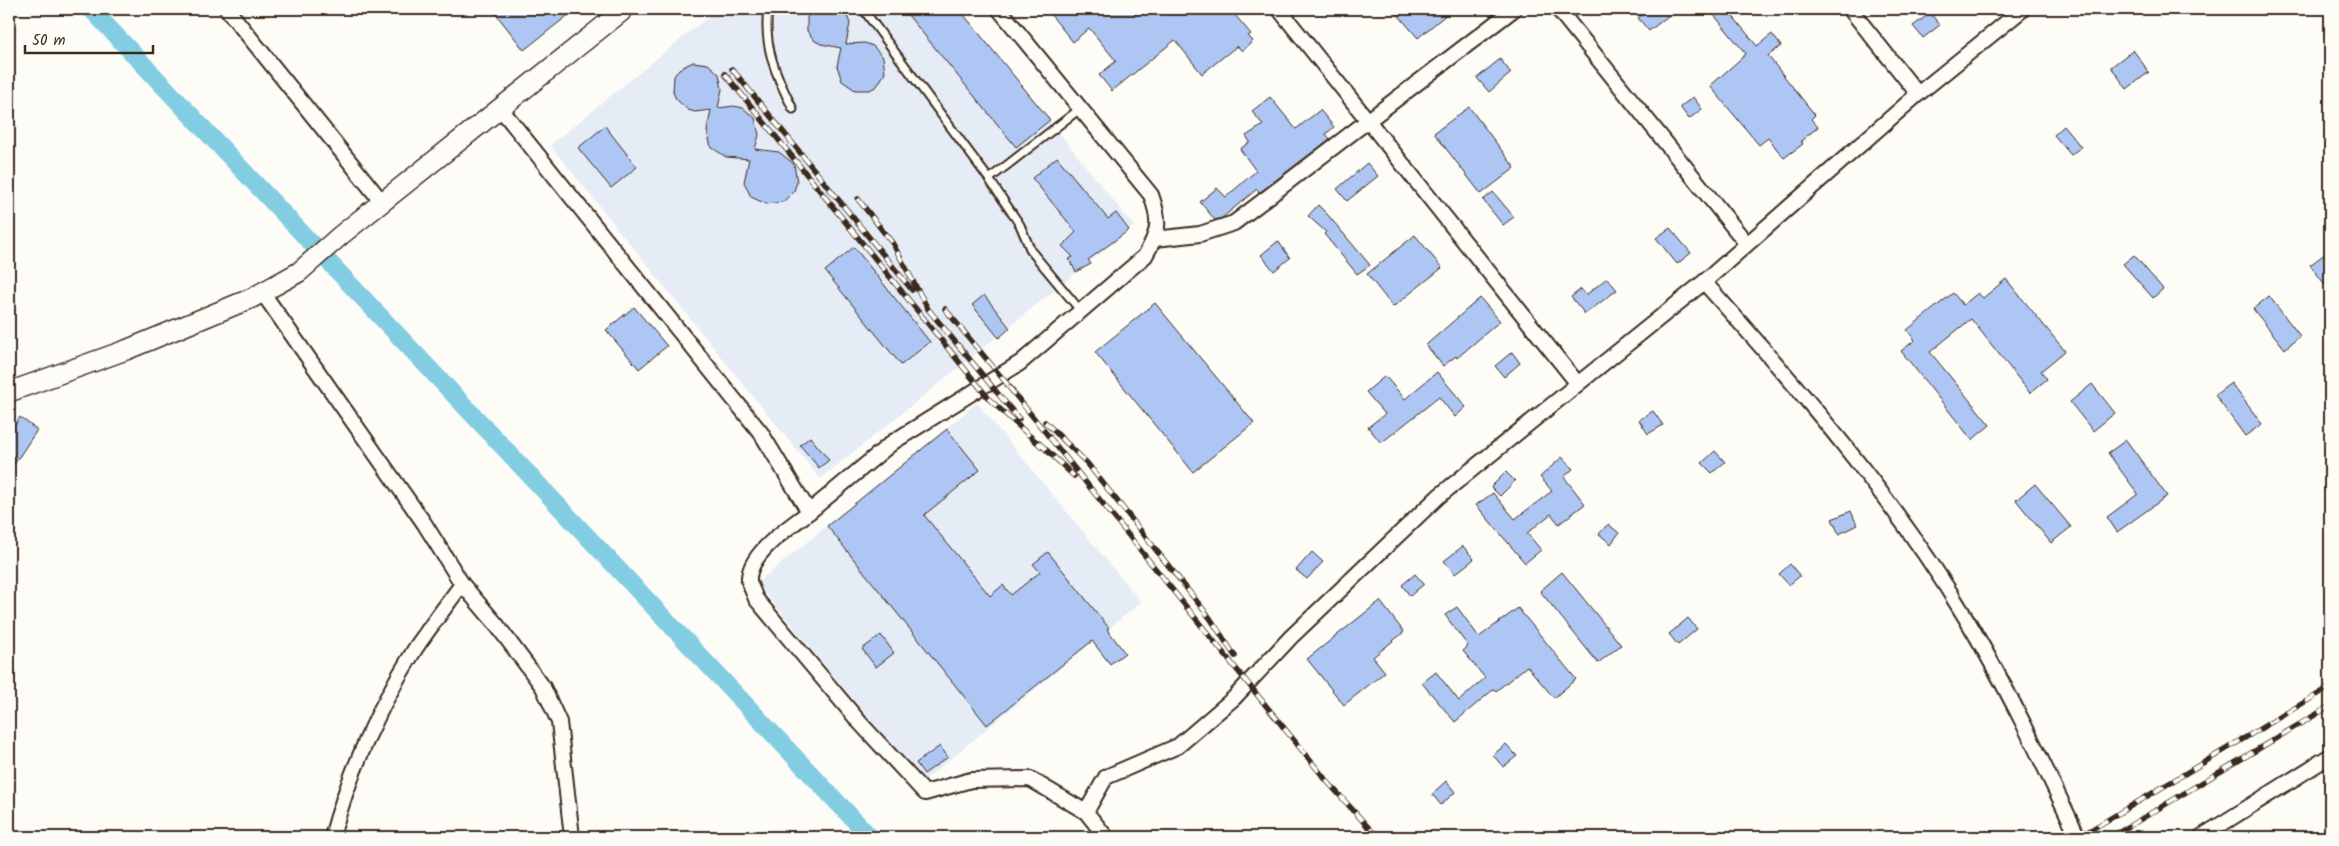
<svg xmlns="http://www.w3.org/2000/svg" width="2339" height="846" font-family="Kalam,sans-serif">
<rect width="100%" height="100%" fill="#fdfcf7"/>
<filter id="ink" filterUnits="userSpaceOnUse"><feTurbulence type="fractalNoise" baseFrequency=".02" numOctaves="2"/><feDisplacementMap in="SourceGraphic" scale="10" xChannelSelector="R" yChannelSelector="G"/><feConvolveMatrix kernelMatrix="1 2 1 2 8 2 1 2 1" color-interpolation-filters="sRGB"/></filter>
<g filter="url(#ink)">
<!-- built -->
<path fill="#e5ecf6" d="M718 9H959L1134 226 820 479 550 145Z
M977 403 1141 602 921 783 757 583Z"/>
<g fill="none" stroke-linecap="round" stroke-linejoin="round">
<!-- canal -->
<path stroke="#83cde3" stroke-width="18" d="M91 9 870 837"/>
</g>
<!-- building -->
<path fill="#adc6f4" stroke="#3b2a1e" d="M492 9H576L524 50Z
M812 9H844L850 23 846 44 865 43 873 46 883 57 885 73 877 86 870 90H855L842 81 837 66 841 48 821 44 815 41 807 31V18Z
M903 9H959L1050 120 1016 147Z
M1046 9H1230L1251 34 1248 36 1253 41 1242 51 1237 46 1202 74 1175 40 1112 91 1099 75 1116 61 1089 28 1073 42Z
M1393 9H1453L1418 38Z
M1649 9H1677L1649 31 1638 18Z
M1709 9H1727L1757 46 1772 34 1781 46 1768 56 1815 115 1811 119 1818 127 1801 141 1803 144 1784 158 1768 138 1759 145 1710 86 1746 54Z
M1930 13 1940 25 1923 38 1913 26Z
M2133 50 2149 72 2127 89 2111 67Z
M1500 59 1511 73 1489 92 1477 78Z
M693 62 708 64 719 74 722 89 718 108 734 106 743 108 755 118 759 135 755 149 779 152 794 164 797 182 794 191 783 202 766 204 751 197 744 182 749 159 726 157 711 147 707 131 711 110 695 112 688 110 676 99 673 92 674 76 679 69Z
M1270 97 1296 129 1320 110 1334 127 1326 134 1330 139 1259 193 1257 189 1222 218 1215 220 1200 202 1217 188 1226 197 1256 171 1240 149 1250 142 1246 136 1263 125 1252 111Z
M1693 97 1702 109 1689 119 1680 107Z
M1469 107 1515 168 1481 194 1434 133Z
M605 126 637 167 611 188 578 148Z
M2064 126 2081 147 2071 155 2054 135Z
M1057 157 1108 219 1116 213 1129 230 1088 260 1091 264 1076 272 1069 259 1073 257 1062 246 1076 232 1032 178Z
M1367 163 1378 176 1347 201 1337 189Z
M1493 192 1514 217 1503 225 1483 200Z
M1318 205 1327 214 1370 265 1357 274 1324 234 1326 232 1308 216Z
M1670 228 1691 253 1677 264 1656 238Z
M1415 235 1442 268 1393 307 1367 274Z
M1278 241 1290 258 1274 271 1261 255Z
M854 247 930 342 901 365 825 271Z
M2330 250V291L2310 265Z
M2134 255 2163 289 2153 298 2123 264Z
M1607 278 1617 290 1585 314 1571 297 1581 289 1586 295Z
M2006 279 2065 351 2041 371 2047 379 2030 393 1971 319 1930 352 1990 425 1972 440 1901 351 1915 340 1907 330 1953 293 1963 305 1978 293 1983 298Z
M984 295 1010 328 999 338 972 305Z
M2269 296 2300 336 2285 349 2253 309Z
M1480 298 1500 321 1457 358 1456 356 1443 366 1426 345Z
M1155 303 1254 423 1193 472 1095 352Z
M634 307 667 346 639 369 606 330Z
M1512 352 1520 363 1504 377 1495 366Z
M1437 372 1466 407 1455 417 1439 397 1381 443 1368 427 1385 414 1366 392 1385 376 1405 399Z
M2231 383 2262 424 2245 436 2215 395Z
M2092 384 2115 413 2093 431 2070 402Z
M1653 411 1663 425 1648 434 1639 420Z
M20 417 37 430 9 472V434Z
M947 429 980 470 924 515 990 596 1003 585 1011 595 1040 572 1033 564 1048 552 1109 628 1107 629 1125 653 1110 664 1092 641 987 725 827 526Z
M810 437 829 460 819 468 800 445Z
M2126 440 2167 496 2117 532 2107 517 2138 494 2108 453Z
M1715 451 1725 462 1712 473 1702 463Z
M1562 457 1573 469 1564 477 1585 504 1559 524 1551 514 1527 533 1541 550 1525 563 1476 505 1493 493 1515 519 1552 491 1540 477Z
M1506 472 1515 481 1500 496 1491 487Z
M2035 484 2071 527 2051 543 2016 500Z
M1851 511 1857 525 1839 534 1832 519Z
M1608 524 1619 533 1611 544 1599 534Z
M1463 546 1474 559 1455 574 1444 561Z
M1312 552 1323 562 1307 579 1296 570Z
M1790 564 1800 576 1789 585 1779 574Z
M1562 572 1621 645 1598 663 1540 591Z
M1415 574 1424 584 1410 596 1402 585Z
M1380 601 1404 632 1373 657 1385 672 1344 705 1307 659Z
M1457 607 1479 637 1518 608 1576 679 1554 698 1527 666 1496 691 1494 689 1455 722 1422 683 1436 672 1459 701 1485 678 1463 651 1468 646 1445 615Z
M1688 618 1697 629 1678 645 1669 634Z
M881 635 894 653 876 667 862 649Z
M1506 744 1517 756 1503 767 1493 755Z
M940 746 948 757 924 774 916 763Z
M1446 781 1455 792 1441 805 1432 794Z"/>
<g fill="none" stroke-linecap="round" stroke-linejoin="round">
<!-- lane casing -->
<g stroke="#3b2a1e" stroke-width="11">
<path id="lane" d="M768 9C763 46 776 76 793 109
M863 9 989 179 1020 225 1031 251 1080 310
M989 179 1081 108"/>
</g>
<!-- street casing -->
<g stroke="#3b2a1e" stroke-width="18">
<path id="street" d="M227 9 382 202
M1279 9 1578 384
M1558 9 1747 244
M1850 9 1918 94
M500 108 761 433 809 512C790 527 747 554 749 581 750 586 754 593 756 599L861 724 925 793 971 780 1030 779 1086 812 1106 837
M1155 239 1200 234 1234 223 1514 9
M1704 282C1798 387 1891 494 1964 615 2007 686 2043 763 2078 837
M262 292 424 523 462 584 496 624 543 687 559 722 572 837
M809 512 893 442 1020 363 1145 256C1159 232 1161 222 1151 195L999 9
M1086 812 1106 777 1178 746 1234 698 1291 637 1439 496 1704 282 1918 94 2023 9
M332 837C350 771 378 708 415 649 430 627 446 606 462 584
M2201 837 2330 756"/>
</g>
<!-- secondary casing -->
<g stroke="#3b2a1e" stroke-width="22">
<path id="secondary" d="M9 392 126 350 252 298 299 272 341 235 621 12"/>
</g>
<!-- lane -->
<use href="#lane" stroke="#fdfcf7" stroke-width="7"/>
<!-- street -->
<use href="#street" stroke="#fdfcf7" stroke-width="14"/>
<!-- secondary -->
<use href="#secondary" stroke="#fdfcf7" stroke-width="19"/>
<!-- rail casing -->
<g stroke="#3b2a1e" stroke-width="5.5">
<path id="rail" d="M732 69 912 290
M725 74 990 400 1042 447
M858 199 893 244 928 309 1019 419
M945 309 1013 391
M1008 386 1326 780 1377 837
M1045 422 1087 463 1210 618 1235 656
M1038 442 1074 476
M2079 837 2330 687
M2111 837 2330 706"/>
</g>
<!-- rail -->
<use href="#rail" stroke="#fdfcf7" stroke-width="4" stroke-dasharray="11" stroke-linecap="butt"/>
</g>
</g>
<!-- margin -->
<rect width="2339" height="846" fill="none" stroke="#fdfcf7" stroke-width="30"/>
<rect x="15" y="15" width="2309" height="816" fill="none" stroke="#3b2a1e" stroke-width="2" filter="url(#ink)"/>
<!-- scale -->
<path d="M25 45v8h128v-8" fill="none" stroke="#3b2a1e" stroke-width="2.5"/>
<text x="32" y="45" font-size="15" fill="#3b2a1e" stroke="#fdfcf7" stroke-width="4" paint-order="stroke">50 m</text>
</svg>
